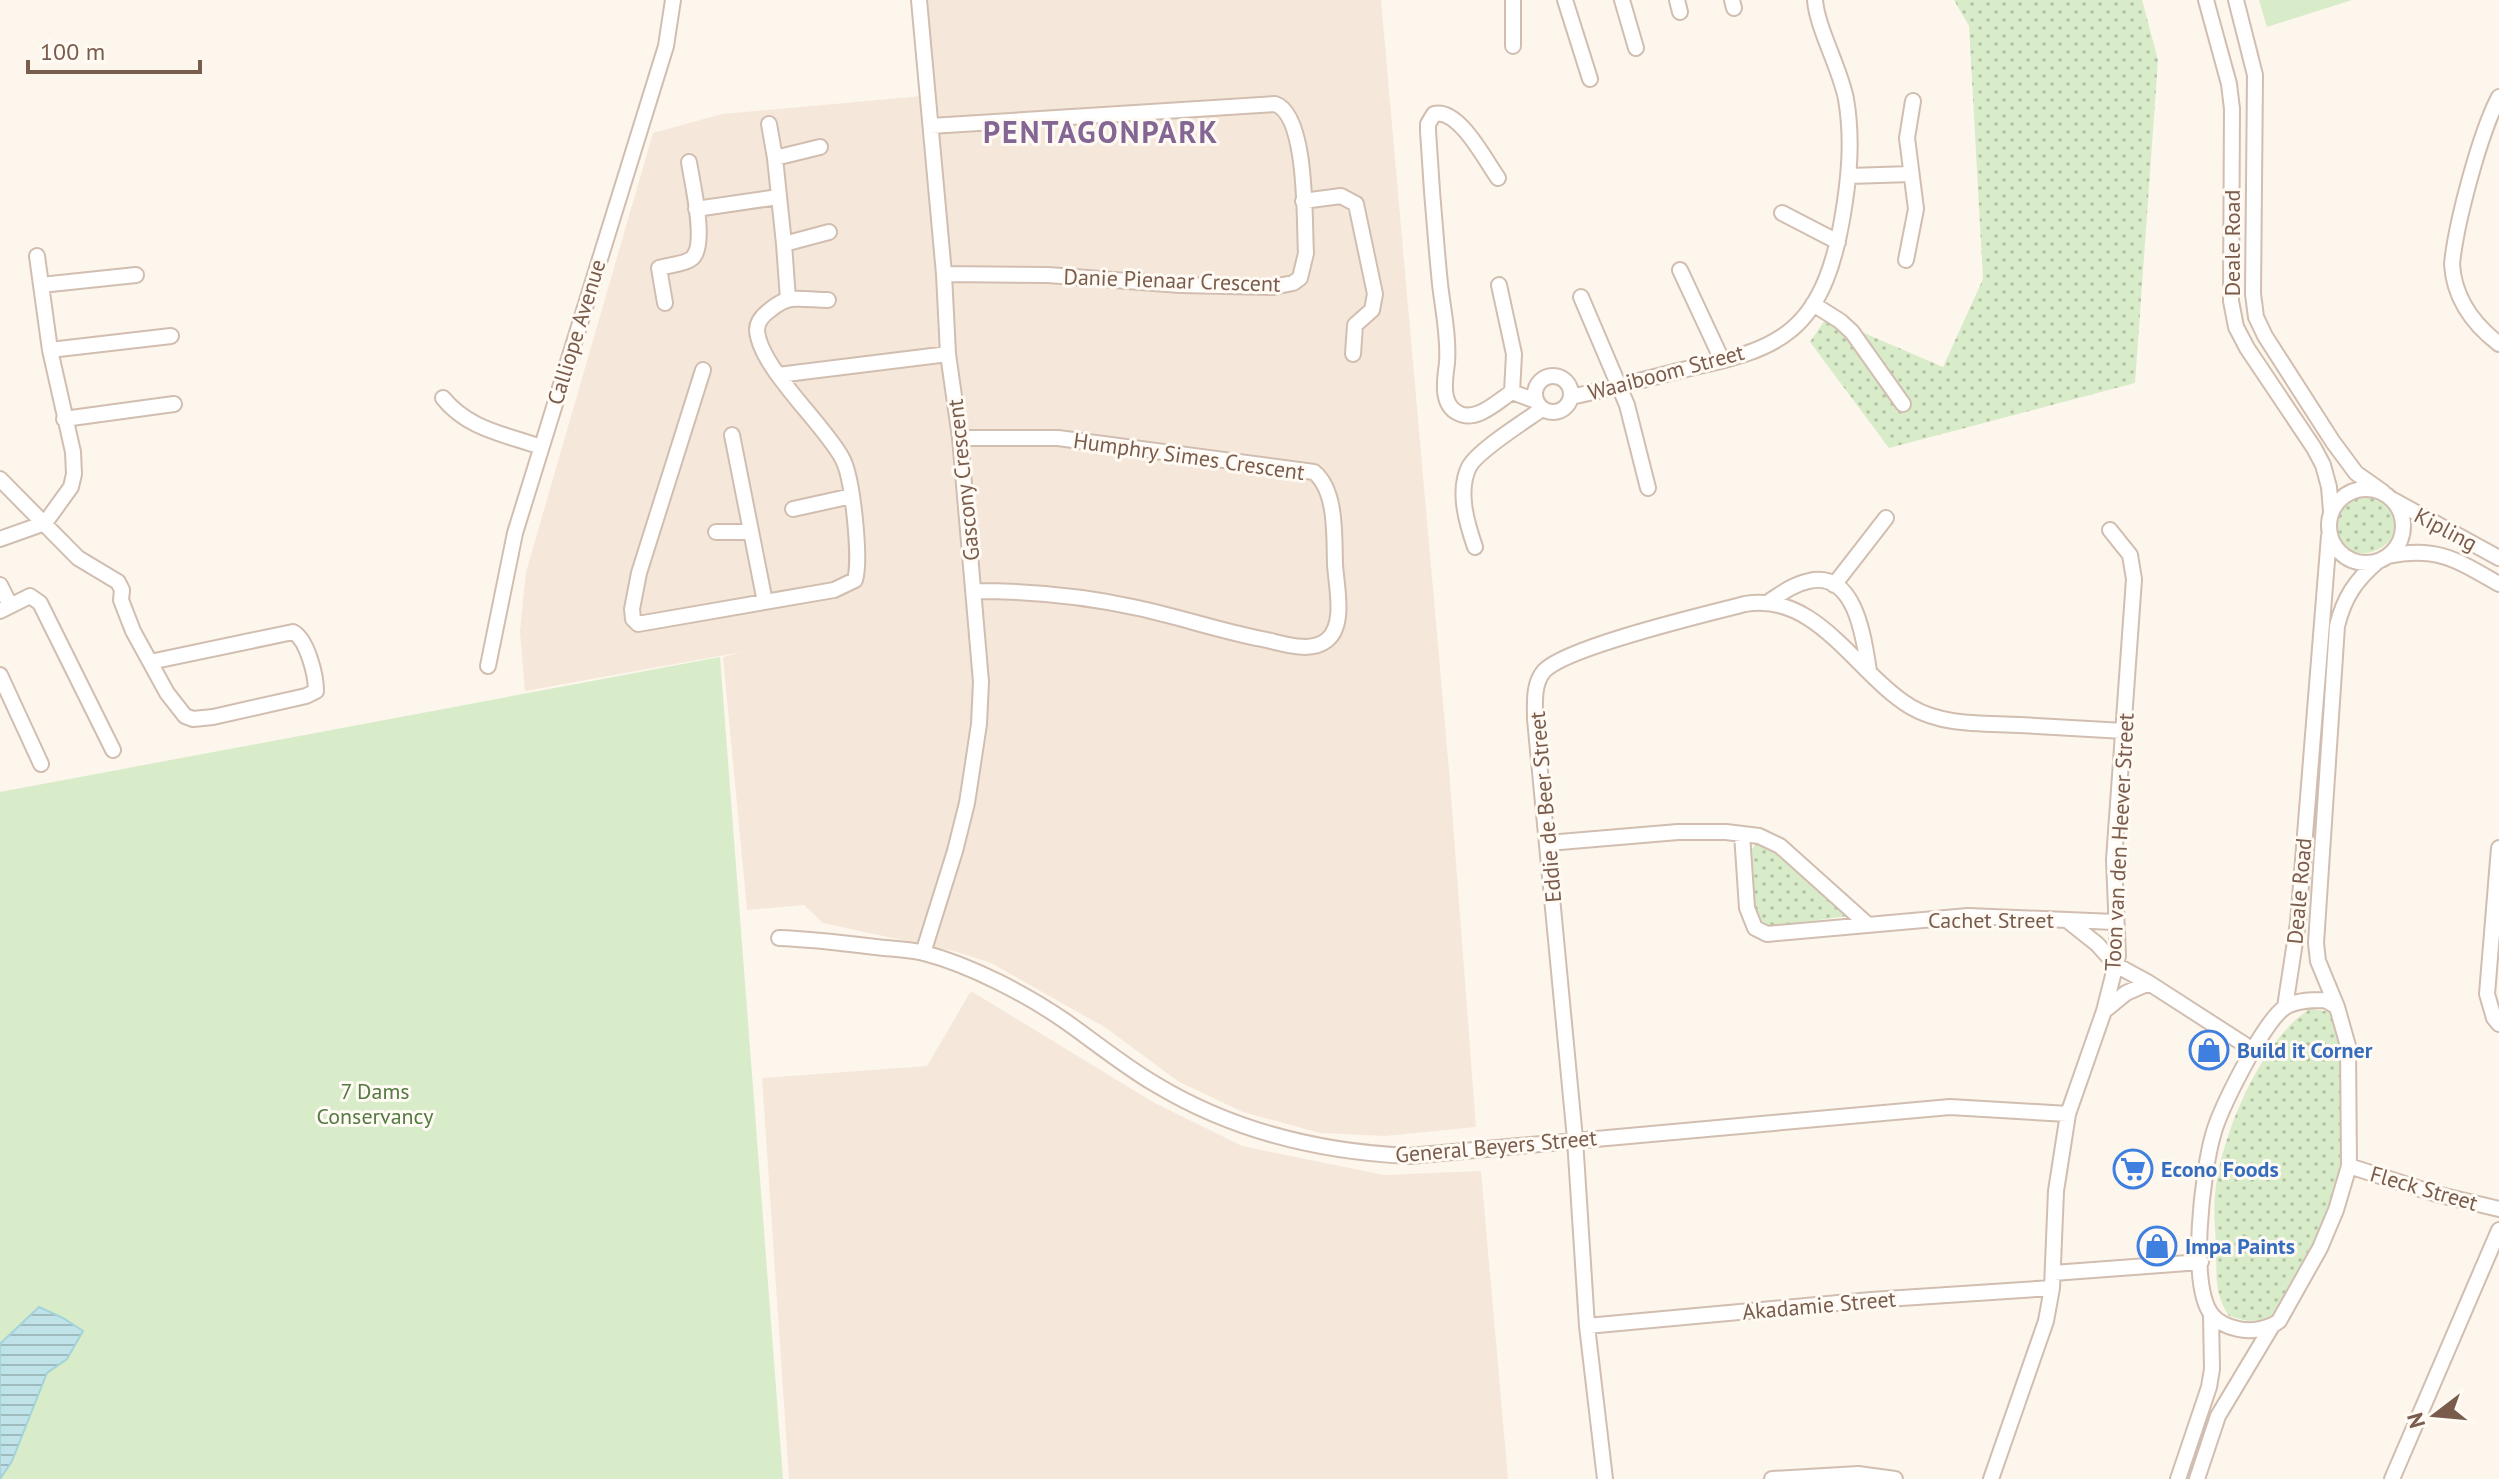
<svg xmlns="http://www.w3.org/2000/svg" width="2499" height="1479" font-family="'PT Sans',sans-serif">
<defs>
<pattern id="grass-dots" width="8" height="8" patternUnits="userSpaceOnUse" patternTransform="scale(2)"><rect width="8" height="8" fill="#d8ecc9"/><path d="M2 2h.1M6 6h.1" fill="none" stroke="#b4c2a5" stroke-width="1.8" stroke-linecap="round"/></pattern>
<pattern id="water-rules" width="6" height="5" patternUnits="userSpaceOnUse" patternTransform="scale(2)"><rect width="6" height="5" fill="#bfe3e8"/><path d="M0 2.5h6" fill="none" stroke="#a0bbbe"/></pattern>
</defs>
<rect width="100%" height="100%" fill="#fdf6ec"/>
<!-- residential -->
<path fill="#f5e8da" d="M923 0H1381L1449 770 1476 1127 1385 1136 1320 1133 1243 1112 1179 1082 1106 1028 991 963 957 952 823 923 804 905 747 910 723 657 742 652 525 691 520 631 526 572 653 133 722 114 933 95Z
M971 991 1153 1102 1242 1146 1384 1175 1481 1171 1508 1479H789L762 1078 927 1066Z"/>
<!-- grass -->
<path fill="url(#grass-dots)" d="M1954 0H2142L2158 60 2135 383 1889 448 1810 342 1827 317 1943 367 1983 279 1969 26Z
M2370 492C2445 536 2331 591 2336 517L2347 499Z
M1756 844 1766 846 1848 909 1847 916 1776 926 1761 925 1755 915 1752 849Z
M2310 1009 2332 1012 2346 1032 2349 1133 2341 1190 2287 1305 2270 1320 2247 1321 2229 1316C2214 1293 2217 1278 2216 1251 2216 1233 2213 1214 2215 1196 2219 1139 2261 1039 2310 1009Z"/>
<!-- park -->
<path fill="#d8ecc9" d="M2259 0H2352L2267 27Z
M720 657 783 1479H0V792Z"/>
<!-- water -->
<path fill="url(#water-rules)" stroke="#a5d3da" stroke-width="2" d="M39 1307 63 1318 83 1331 67 1359 47 1373 12 1461 0 1479V1344Z"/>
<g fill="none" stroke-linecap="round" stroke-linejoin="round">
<!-- minor casing -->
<g stroke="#d1beb0" stroke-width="18">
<path id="minor" d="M919 0 944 274 948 354 960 438 981 682 979 724 967 803 955 851 923 953
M1565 0 1590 79
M1622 0 1636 48
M1677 0 1680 12
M1732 0 1734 8
M2206 0 2229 84 2232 109 2231 301 2236 327 2247 348 2314 448 2323 465 2329 487 2331 511
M2236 0 2255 75 2253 294 2256 317 2265 336 2333 442 2356 473 2383 492
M1513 46V0
M2499 97C2480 133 2456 223 2452 264 2454 299 2473 324 2499 344
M769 124 775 158 784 244
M931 126 1275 104C1308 115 1304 222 1306 253L1300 278 1293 283 1273 287 1180 285 1048 275 944 274
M775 158 820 147
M1849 176 1911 174
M1498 178C1485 160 1459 108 1434 114L1428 124V131C1431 182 1435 233 1440 284 1443 310 1449 337 1447 363 1445 379 1440 404 1458 413 1476 423 1498 401 1512 392
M1303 201 1341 196 1356 204 1375 294 1372 310 1355 325 1353 354
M696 209 778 197
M1782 213 1838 242
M1906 260 1916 209 1907 138 1913 101
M1680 270 1722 360
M41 285 136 275
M1499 285 1514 354 1512 392 1536 401
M1581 297 1627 405 1648 488
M788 299 784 244 829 232
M665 303 659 268C668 265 689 264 694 256 706 240 692 182 689 162
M1813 304 1840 321 1852 332 1903 404
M50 350 171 336
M703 370 639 573 632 609 633 619 638 624 834 590 855 580C861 560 853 477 842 458 824 424 759 367 757 330 757 321 763 315 770 310 776 305 784 300 791 299 803 298 816 300 828 300
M778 375 948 354
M1535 394a18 18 0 1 1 36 0a18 18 0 1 1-36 0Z
M1571 397C1607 389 1643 380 1678 371 1715 362 1762 355 1792 329 1823 303 1835 259 1842 220 1849 180 1853 140 1846 99 1840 68 1817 28 1815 0
M443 398C468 429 504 434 541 447
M64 419 174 404
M732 435 765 602
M960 438H1058L1314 472C1337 491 1334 536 1335 564 1336 585 1346 625 1327 640 1310 654 1282 643 1262 639 1220 631 1180 617 1138 608 1084 596 1030 591 975 591
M0 479 78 558 118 582 122 590 121 600 133 631 167 693 185 716 193 719 213 717 306 696 316 691C316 675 307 639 293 632L150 662
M2329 526a37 37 0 1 1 74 0a37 37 0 1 1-74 0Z
M2393 500 2499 558
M793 509 852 496
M716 532H749
M0 539 45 523 71 487 74 474 73 452 50 350 37 256
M1475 547C1467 524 1457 491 1469 467 1477 451 1525 421 1542 409
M2388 556C2437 546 2457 560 2499 584
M0 585 10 605
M1834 585 1886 518
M1770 601C1782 593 1794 584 1809 581 1856 570 1864 640 1869 671
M0 611 30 596 40 603 113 750
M488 666 515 533 666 46 673 0
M0 675 41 764
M1742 834 1747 908 1755 928 1767 934 1968 916 2115 922
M1548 843 1678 832H1726L1759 836 1780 846 1867 924
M2499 848 2487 994 2494 1018 2499 1024
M2068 921 2097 944 2116 965 2149 983 2253 1050
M779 938C812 939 843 943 875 947 891 949 908 949 924 953 970 965 1026 994 1065 1021 1095 1042 1124 1066 1155 1084 1231 1130 1320 1152 1409 1156L1950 1107 2068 1114
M2325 1000 2337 1007 2348 1046 2349 1166 2336 1210 2320 1248 2279 1321C2269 1329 2251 1332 2238 1329 2229 1327 2219 1324 2212 1315 2188 1286 2203 1170 2213 1135 2220 1109 2263 1023 2284 1008 2295 1000 2313 1000 2325 1000Z
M2285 1007 2298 922 2329 536
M2337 1007 2318 961 2316 943 2337 626C2344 598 2355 581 2377 562
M2104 1011 2126 993 2149 983
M2349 1166 2436 1194 2499 1209
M2053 1273 2201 1262
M1587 1326 1871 1300 2052 1288
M1605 1479 1587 1326 1575 1139 1535 719C1535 703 1533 684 1544 671 1566 647 1706 614 1745 604 1817 591 1857 675 1911 707 1943 726 1984 723 2020 725 2054 727 2089 729 2124 731
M1772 1479 1858 1474 1895 1479
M1991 1479 2046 1321 2052 1288 2056 1191 2068 1114 2104 1011 2118 956 2114 860 2134 579 2130 555 2110 530
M2178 1479 2209 1387 2212 1369 2211 1315
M2197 1479 2218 1416 2272 1326
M2392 1479 2499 1230"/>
</g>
<!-- minor -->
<use href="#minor" stroke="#fff" stroke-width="14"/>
</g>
<!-- icons -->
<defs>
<g id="shop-ring" transform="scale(2)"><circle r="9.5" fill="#fffaf3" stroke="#3f7fe0" stroke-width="1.5"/><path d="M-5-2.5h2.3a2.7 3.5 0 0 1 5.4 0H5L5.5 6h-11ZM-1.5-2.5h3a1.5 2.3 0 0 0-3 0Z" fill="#3f7fe0"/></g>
<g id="supermarket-ring" transform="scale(2)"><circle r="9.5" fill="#fffaf3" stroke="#3f7fe0" stroke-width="1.5"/><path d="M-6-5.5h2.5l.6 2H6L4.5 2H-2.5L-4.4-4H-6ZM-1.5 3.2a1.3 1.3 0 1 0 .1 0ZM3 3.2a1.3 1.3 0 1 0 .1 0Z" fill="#3f7fe0"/></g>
</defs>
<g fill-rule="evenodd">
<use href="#shop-ring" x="2209" y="1050"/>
<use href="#supermarket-ring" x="2133" y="1169"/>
<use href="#shop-ring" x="2157" y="1246"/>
</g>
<g text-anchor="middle" stroke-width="6" stroke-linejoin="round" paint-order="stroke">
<!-- street labels -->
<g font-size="22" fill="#7a5c4d" stroke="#fffaf3">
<text transform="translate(2232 243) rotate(-90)" y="8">Deale Road</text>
<text transform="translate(1172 280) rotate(2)" y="8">Danie Pienaar Crescent</text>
<text transform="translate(576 332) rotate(-73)" y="8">Calliope Avenue</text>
<text transform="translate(1666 372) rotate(-15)" y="8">Waaiboom Street</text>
<text transform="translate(1189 456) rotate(8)" y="8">Humphry Simes Crescent</text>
<text transform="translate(963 480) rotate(-96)" y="8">Gascony Crescent</text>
<text transform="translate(2446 529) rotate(28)" y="8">Kipling</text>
<text transform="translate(1545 807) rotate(-95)" y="8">Eddie de Beer Street</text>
<text transform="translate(2119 842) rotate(-87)" y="8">Toon van den Heever Street</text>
<text transform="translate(2299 891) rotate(-85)" y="8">Deale Road</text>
<text x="1991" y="928">Cachet Street</text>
<text transform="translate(1496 1146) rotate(-5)" y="8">General Beyers Street</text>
<text transform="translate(2424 1188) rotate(16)" y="8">Fleck Street</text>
<text transform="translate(1819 1305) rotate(-5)" y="8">Akadamie Street</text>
</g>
<!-- shop labels -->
<g font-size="22" font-weight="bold" fill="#366cbe" stroke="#fffaf3" text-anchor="start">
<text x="2237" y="1058">Build it Corner</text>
<text x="2161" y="1177">Econo Foods</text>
<text x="2185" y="1254">Impa Paints</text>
</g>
<!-- park labels -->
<g font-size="22" fill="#537a41" stroke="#fffaf3">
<text x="375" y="1099">7 Dams<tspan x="375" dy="25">Conservancy</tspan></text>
</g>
<!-- district labels -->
<g font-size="30" font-weight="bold" letter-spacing="2" fill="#846695" stroke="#fffaf3">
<text x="1101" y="143">PENTAGONPARK</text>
</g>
</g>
<!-- north arrow -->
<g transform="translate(2435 1415) rotate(254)" stroke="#fffaf3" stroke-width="6" paint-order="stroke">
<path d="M0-6L14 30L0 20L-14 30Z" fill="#7a5c4d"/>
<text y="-12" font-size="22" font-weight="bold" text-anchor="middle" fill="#7a5c4d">N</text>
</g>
<!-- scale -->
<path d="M28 60v12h172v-12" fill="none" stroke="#7a5c4d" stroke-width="4"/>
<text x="40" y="60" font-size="24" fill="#7a5c4d" stroke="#fffaf3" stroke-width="6" paint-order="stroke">100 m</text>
</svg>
